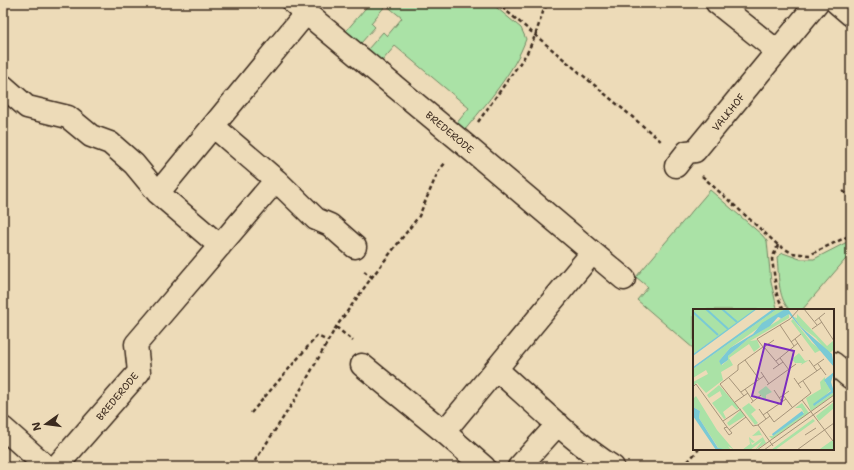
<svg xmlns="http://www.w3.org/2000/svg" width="854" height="470" font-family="'Shantell Sans',sans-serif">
<rect width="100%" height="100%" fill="#eddbb8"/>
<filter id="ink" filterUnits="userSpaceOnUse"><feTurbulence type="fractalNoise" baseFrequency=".025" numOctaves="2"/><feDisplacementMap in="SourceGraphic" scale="8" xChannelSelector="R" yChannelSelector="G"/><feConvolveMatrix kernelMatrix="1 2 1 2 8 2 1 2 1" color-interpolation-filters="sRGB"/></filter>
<g filter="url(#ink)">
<!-- green -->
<path fill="#aae2a6" stroke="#728662" d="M370 3H491L521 28 526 39C515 71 486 104 464 131L456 124 469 108 395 46 382 61 368 49 383 32 387 36 402 18 386 5 371 23 375 27 361 43 346 31Z
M710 190 762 235 767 241 771 282 777 308 779 310H694V349L637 300 648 287 636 277Z
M851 240V253L802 310H790C777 298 779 273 777 257L783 253 800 259H814Z"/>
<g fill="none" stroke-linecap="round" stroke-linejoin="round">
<!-- minor casing -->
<g stroke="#3b2a1e" stroke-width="25">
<path id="minor" d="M294 3 463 143 624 279
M717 3 777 51
M837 3 851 15
M3 86 27 107 68 117 91 136 110 143 134 164 158 193 220 246
M213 126 276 180 316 219 330 225 355 247
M676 166 687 152 695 151 817 3
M158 193 306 13
M833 363 851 378
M362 365 444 432 484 467
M496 369C534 402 571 440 613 467
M3 428 47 467
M444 432 592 253
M56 467 139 372 136 344 276 180
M519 467 558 424"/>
</g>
<!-- path -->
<path stroke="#3b2a1e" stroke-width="2.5" stroke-dasharray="4 3" stroke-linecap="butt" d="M497 3 662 142
M502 8 506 3
M478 122 527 53 535 36 543 12 548 3
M702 176 778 245 792 253 809 255 851 235
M843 191 851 198
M778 245 772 259 777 295 784 310
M364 271 372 277
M336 327 353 341
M251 413 317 336 328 341
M251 467 296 398 336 327 372 277 419 216 438 172 445 163
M683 467 699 449"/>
<!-- minor -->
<use href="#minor" stroke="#eddbb8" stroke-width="22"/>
</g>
</g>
<g text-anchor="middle" stroke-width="3" stroke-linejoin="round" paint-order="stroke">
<!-- street labels -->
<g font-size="10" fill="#3b2a1e" stroke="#eddbb8">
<text transform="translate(728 112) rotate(-51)" y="4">VALKHOF</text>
<text transform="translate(450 132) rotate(40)" y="4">BREDERODE</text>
<text transform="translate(117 396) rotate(-50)" y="4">BREDERODE</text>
</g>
</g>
<!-- overview -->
<g transform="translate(693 309)">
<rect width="141" height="141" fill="#eddbb8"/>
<path d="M0 0H63L0 45ZM84 0H92L37 39 26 52 29 56 35 51V47L55 30 96 5V9L57 32 64 31 67 38 61 43 56 35 36 49 40 56 28 63 30 71 13 84 4 74 0 77V73L15 65 13 61 0 69V60ZM104 5 134 37 140 32 141 40 138 43H134L123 29 108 18 101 8 104 9ZM100 10 119 34 128 41 122 44 98 12ZM106 44 112 52 116 51 108 56 109 54H102L99 50ZM132 68V73L138 81 121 97 141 83V86L118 102 113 89 128 80 127 73ZM26 76 46 99 44 101 39 96 30 103 33 109 31 110 19 94 29 87 27 82 16 89 14 86ZM73 77 79 83 73 86V92L65 83ZM3 87 24 121 41 141 35 137 38 141 26 140 6 109 7 102 0 98V90ZM141 93V99L126 112 123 107ZM56 94 63 101 58 105 65 114 62 116 49 99ZM109 94 116 104 79 130 76 127H80L111 104 108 99H102ZM48 101 52 107 36 117 34 114ZM120 110 122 112 82 141H78ZM66 121 73 134 62 141 69 132 57 141H49L57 135 56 128 62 133 59 134 57 131 59 136 70 128 68 126 59 127ZM141 130V141H123L127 140Z" fill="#aae2a6"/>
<path d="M62 0H64L0 47V45ZM80 0H84L0 60V58ZM92 0H95L108 18 139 45 141 58 96 5 86 11 88 9 85 8 77 17 55 30 35 47V51L28 56 26 52 37 39 60 25 69 14ZM141 63 138 73 141 83 121 97 120 95 138 82 131 71ZM0 98 7 102 6 109 25 139 36 141H23L0 107ZM109 102 111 105 80 127 79 125Z" fill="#7acad5"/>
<path fill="none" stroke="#7acad5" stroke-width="2" d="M13 0 35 20M29 0 44 13M0 3 25 26"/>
<path fill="none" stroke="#a6947a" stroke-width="1" d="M111 0 124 16M126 9 141 32M122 12 132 4M87 16 101 37M119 20 129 13M102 30 110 42M98 33 108 25M71 38 86 56M71 38 81 31M87 49 96 61M52 51 66 70M116 51 124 62M83 52 105 34M125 55 133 66M121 57 131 50M80 60 90 53M68 63 76 75M36 69 51 87M101 69 108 79M105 75 128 59M74 76 103 55M0 78 3 75 34 118M52 80 60 92M81 81 89 93M48 83 71 67M90 86 99 98M86 89 96 82M109 91 140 132M42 93 55 84M58 94 68 86M66 100 73 110M74 103 81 113 118 84 110 72M70 106 93 90M30 112 48 100M65 116 77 107M34 118 39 124 36 126 31 119ZM36 121 53 108M112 126 123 119M80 137 65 116 60 117 27 75 45 61V56L70 38 64 30 97 10 106 0M64 141 141 86M71 141 141 91M104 141 141 114"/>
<path fill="#7b2cbf" fill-opacity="0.15" stroke="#7b2cbf" stroke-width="2" d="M72 35 101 42 88 95 59 87Z"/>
<rect width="141" height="141" fill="none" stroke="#3b2a1e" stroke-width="2"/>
</g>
<!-- margin -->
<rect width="854" height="470" fill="none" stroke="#eddbb8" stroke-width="16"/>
<rect x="8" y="8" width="838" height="454" fill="none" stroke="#3b2a1e" stroke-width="1.5" filter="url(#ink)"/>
<!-- north arrow -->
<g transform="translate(46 424) rotate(256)" stroke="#eddbb8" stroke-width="3" paint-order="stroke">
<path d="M0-3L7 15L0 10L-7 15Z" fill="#3b2a1e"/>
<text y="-6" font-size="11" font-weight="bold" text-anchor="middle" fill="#3b2a1e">N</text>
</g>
</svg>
